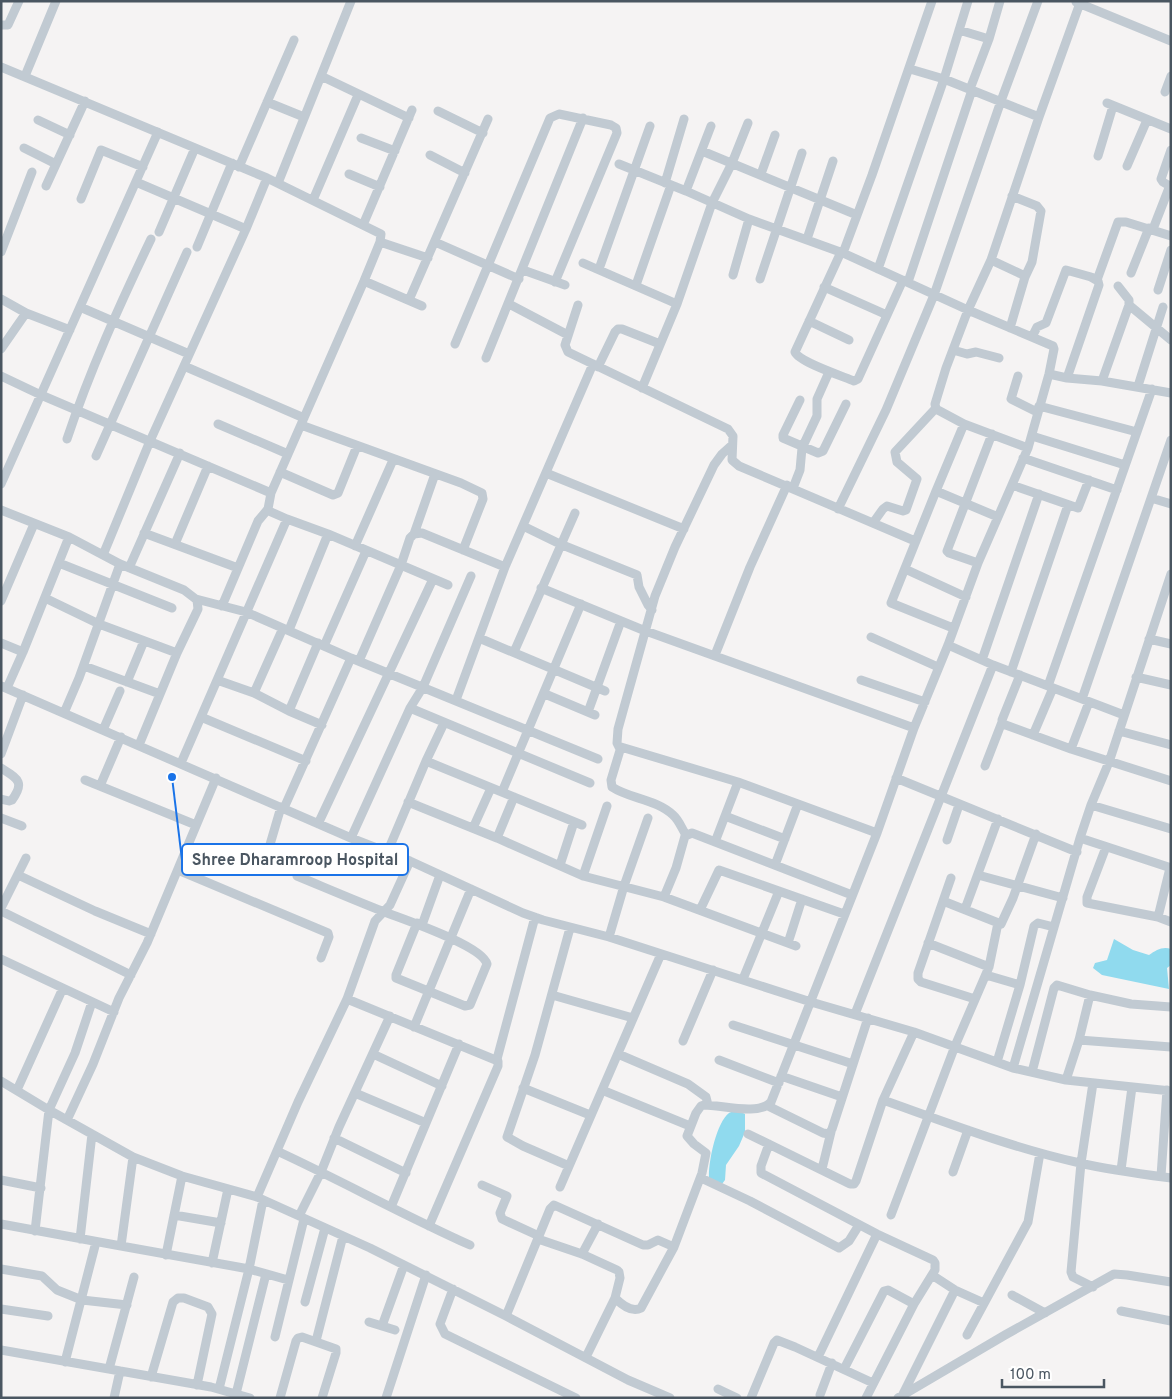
<svg xmlns="http://www.w3.org/2000/svg" width="1172" height="1399" font-family="Overpass,sans-serif">
<rect width="100%" height="100%" fill="#f5f3f3"/>
<!-- water -->
<path fill="#90daee" d="M1114 939 1133 950 1149 955C1156 950 1163 946 1171 949V965L1167 968 1169 989 1102 975 1093 968 1095 963 1107 960Z
M737 1110 745 1114V1132L739 1146 726 1165 725 1180 722 1184 709 1179C708 1163 716 1123 729 1113 731 1112 734 1111 737 1110Z"/>
<g fill="none" stroke-linecap="round" stroke-linejoin="round">
<!-- minor -->
<path stroke="#c1cad2" stroke-width="9" d="M1076 2 1171 41
M1 25H8L19 1
M959 30 989 39
M1 67 267 178 381 234 380 242 364 281 271 493 268 509 271 512 287 519 181 763
M910 69 944 79 1039 117
M25 76 56 1
M321 76 409 118
M970 89 989 39 1000 1
M1165 92 1171 76
M267 102 304 117
M1107 103 1171 129
M438 111 483 133
M38 120 70 135
M361 138 395 151
M24 148 56 164
M702 151 857 215
M430 155 465 173
M1098 156 1113 106
M1127 166 1147 120
M239 167 294 40
M349 174 380 187
M761 174 775 135
M136 182 246 229
M278 183 351 1
M665 183 684 119
M46 186 85 101
M686 191 711 126
M1012 196 1037 206 1041 211 1032 262 1025 277
M81 199 101 150 143 167
M313 200 358 95
M363 225 412 110
M1153 229 1169 188 1168 185 1163 182 1161 179 1171 150
M159 232 195 148
M807 239 833 161
M380 242 428 258
M435 242 519 279
M197 247 232 163
M1 252 32 172
M841 252 795 352C799 362 842 376 854 381L858 379 903 280
M843 253 872 175 932 1
M991 260 1021 274 1025 277 1010 328
M583 263 677 304
M599 269 650 126
M878 269 944 79 968 1
M523 270 565 285
M1131 273 1149 228
M733 275 749 219
M760 279 802 153
M1097 280 1118 222H1126L1171 236
M364 281 422 306
M908 282 972 90
M636 285 671 185
M824 287 887 315
M1158 290 1171 250
M1 299 26 313 70 330
M409 300 488 119
M509 304 568 335
M578 305 565 345 568 352 728 429 733 436 732 460 739 466 915 541
M1129 305 1171 340
M80 307 189 354
M809 321 849 340
M1032 337 1037 327 1046 323 1066 270 1091 277 1098 281 1099 285 1067 378
M455 344 550 118 559 114 611 125 616 128 617 133 555 282
M1 349 26 313
M953 350 967 354 976 352 999 358
M486 358 583 118
M184 366 304 418
M598 367 615 332 618 329H622L660 344
M1049 374 1067 378 1102 381 1171 393
M1 376 41 395 271 493
M1018 376 1011 399 1037 412
M1102 381 1129 305V300L1118 286
M1138 386 1163 307
M642 388 677 304 712 203 732 163 748 123
M800 400 783 435V438L818 453 823 451 846 404
M1039 406 1137 432
M218 424 288 454
M301 425 461 483 482 493 483 499 463 550
M1032 436 1125 465
M67 439C90 370 120 304 151 239
M1028 448 964 424 936 409 935 404 946 368 968 310 991 260 1039 117 1080 3
M96 456 187 252
M1023 458 1117 490
M280 472 333 495 338 493 357 446
M546 473 684 529
M1 484 158 132
M1012 485 1078 508 1089 480
M793 488 800 470 802 448 817 416V399L829 372
M936 491 964 424
M1151 498 1171 504
M838 509 886 410 934 295 1001 101 1038 1
M1 510 69 537 120 564 184 590 197 600 198 609 177 653 139 745
M287 519 328 534 448 585
M873 523 883 509 887 506 903 511 906 510 917 479 897 462 895 452 936 408
M523 526 560 544 637 575 639 587 648 605 652 610
M144 533 238 568
M414 534 435 474
M175 544 208 466
M355 546 393 460
M103 555 150 441 246 229 267 178
M59 563 172 608
M978 563 949 553 947 551 992 434
M129 568 180 453
M905 569 966 597
M541 588 643 630 914 728
M45 598 99 624 177 653
M196 599 246 612 351 658 598 759
M1 601 34 524
M222 606 258 521 268 509
M953 628 891 603 936 491 998 517
M289 630 328 534
M871 637 938 667
M479 638 605 691
M1149 639 1171 644
M1 643 23 652
M948 645 993 665 1124 715
M324 646 366 551
M514 652 575 513
M715 655 750 567 787 485
M982 660 1039 494
M359 661 401 565 410 538 414 534 422 533 505 567
M84 666 160 694
M1011 672 1068 505
M1020 675 1002 720 1003 724 1071 749 1171 781
M1136 677 1171 685
M217 680 254 693 289 711 322 725
M861 680 925 702
M127 682 144 641
M1 686 351 838 410 861 523 913 543 920 609 937 811 1002 914 1032 1013 1068 1066 1080 1171 1091
M1048 686 1152 389
M7 688 23 652 69 537
M254 693 283 628
M545 694 595 715
M1082 699 1171 440
M456 700 505 567 593 364
M410 708 590 783
M289 711 318 643
M588 712 621 621
M64 713 79 678 120 564
M201 717 306 761
M103 730 120 691
M1119 731 1171 745
M1033 735 1053 688
M620 749 617 743 618 729 655 596 675 547 714 465 722 454 732 445
M1071 749 1089 702
M1 754 23 695
M426 761 582 825
M985 766 1002 722
M1 768C16 778 26 781 12 800L9 801 1 799
M896 778 1077 852
M85 780 196 825
M100 786 121 737
M502 792 581 604
M408 802 497 838 583 876 664 897 796 946
M1091 805 1171 829
M284 808 351 658
M725 816 785 839
M1 818 22 826
M318 824 433 579
M473 828 491 788
M686 835C682 829 679 820 673 815 656 799 630 799 612 787L611 780 621 747 738 782 877 833
M351 838 410 708 423 687 471 576
M497 838 514 797
M1080 838 1171 868
M947 840 959 805
M715 842 738 782
M1106 847 1087 897V903L1158 917 1171 922
M387 853 426 761 444 723
M264 865 281 807
M560 865 574 822
M775 865 798 804
M178 870 328 933 329 937 321 958
M18 875 95 911 151 934
M978 875 1063 898
M297 876C326 888 354 900 382 911 402 919 482 945 487 964L470 1005 465 1006 396 978V975L417 923
M583 876 607 806
M951 878 918 973V979L921 982 975 999
M664 897 676 868 685 836 692 833 852 895
M943 901 1001 924 1013 898 1036 834
M1 908 26 858
M965 909 998 819
M700 910 719 870 844 914
M1 911 131 975
M1158 917 1170 868
M422 925 440 875
M609 937 624 886 648 818
M788 943 802 899
M928 943 989 967
M1 959 114 1012
M986 975 1020 985
M743 979 779 891
M552 995 633 1018
M347 999 498 1061V1066L429 1226
M855 1014 993 665
M733 1025 853 1064
M414 1027 471 889
M1079 1040 1171 1047
M683 1041 713 970
M373 1054 442 1086
M618 1054 688 1084 706 1097 708 1105
M497 1059 535 917
M719 1060 779 1083
M997 1062 1020 985 1034 926 1038 923 1054 927
M1013 1068 1080 838 1091 805 1109 762 1171 574
M1032 1072 1054 988 1057 985 1090 995 1131 1004 1171 1007
M781 1076 842 1097
M1066 1080 1079 1040 1090 995
M1 1081 49 1110 133 1157 182 1176 257 1197 370 1248 506 1316 628 1380 670 1398
M523 1088 590 1115
M17 1090 63 988
M602 1090 690 1126
M355 1093 426 1123
M883 1100C948 1123 1013 1148 1080 1163 1110 1170 1141 1174 1171 1178
M768 1106 823 1133 829 1134 832 1129 868 1018
M67 1120 93 1064 119 998 147 943 216 778
M748 1134 850 1184H854L856 1181 883 1100 914 1032
M334 1138 406 1173
M769 1144 761 1166V1173L877 1234 933 1260 935 1263V1270L914 1304 866 1398
M277 1151C342 1181 405 1216 470 1245
M133 1157 121 1246 249 1269 288 1280
M569 1166 523 1146 507 1137 535 1055 570 928
M822 1169 831 1132
M1121 1170 1132 1087
M953 1172 968 1130
M1161 1176 1167 1090
M701 1178 750 1201 839 1248 849 1241 859 1225
M1 1180 41 1188
M482 1185 507 1196 500 1213 502 1219 539 1236
M560 1187 661 954
M257 1197 298 1102 347 999 375 921 390 905 410 861
M391 1207 459 1044
M174 1215 221 1223
M891 1215 955 1046 989 967 998 923
M299 1216 321 1172 339 1127 390 1016
M1 1224 121 1246
M35 1231 49 1110 75 1053 92 1002
M80 1239 92 1134
M538 1239 582 1254 617 1270 619 1272 620 1278 615 1298C621 1304 632 1313 641 1308L674 1247 702 1173 706 1153 694 1144 687 1136 696 1113 701 1106 704 1105C722 1105 759 1116 771 1102L877 833 914 728 948 645 978 563 1028 448 1049 374 1054 349 1053 346 968 310 843 253 749 219 686 191 619 164
M582 1254 598 1224
M166 1255 182 1176
M212 1263 228 1189
M1 1269 42 1276 57 1290 82 1300 127 1305
M932 1275 955 1290 984 1303
M1093 1287 1073 1277 1071 1272 1081 1163 1093 1083
M453 1289 440 1324 445 1334 576 1398
M1012 1295 1045 1313
M305 1302 325 1228
M1 1309 48 1316
M1121 1311 1171 1321
M506 1316 550 1209 554 1205 643 1245H648L658 1240 674 1247
M369 1322 395 1330
M382 1326 404 1265
M967 1335 1028 1222 1040 1153
M275 1337 304 1219
M316 1341 343 1236
M1 1350 211 1387 250 1398
M586 1357 615 1298
M818 1357 877 1234
M65 1362 96 1242
M109 1369 134 1277
M844 1369 884 1291 888 1290 914 1304
M151 1377 173 1302 178 1298H184L208 1307 212 1314 197 1385
M219 1389 249 1269 263 1200
M718 1389 737 1398
M236 1394 266 1274
M820 1395 832 1363
M902 1396 955 1290
M114 1398 120 1371
M280 1398 296 1341 298 1338 302 1337 336 1349V1353L322 1398
M386 1398 426 1275
M751 1398 774 1343 777 1340 795 1347 873 1383
M898 1398 1005 1335 1114 1274 1127 1275 1171 1282"/>
</g>
<!-- callouts -->
<path fill="none" stroke="#1a73e8" stroke-width="2" d="M172 777L182 860"/>
<circle fill="#1a73e8" stroke="#fff" stroke-width="2" cx="172" cy="777" r="5"/>
<rect fill="#fff" stroke="#1a73e8" stroke-width="2" x="182" y="844" width="226" height="31" rx="5"/>
<g font-size="16" text-anchor="middle" font-weight="bold" fill="#4a5661">
<text x="295" y="865">Shree Dharamroop Hospital</text>
</g>
<!-- border -->
<rect width="1172" height="1399" fill="none" stroke="#4a5661" stroke-width="5"/>
<!-- scale -->
<path d="M1002 1379v8h102v-8" fill="none" stroke="#4a5661" stroke-width="2.5"/>
<text x="1010" y="1379" font-size="15" fill="#4a5661" stroke="#ffffff" stroke-width="4" paint-order="stroke">100 m</text>
</svg>
